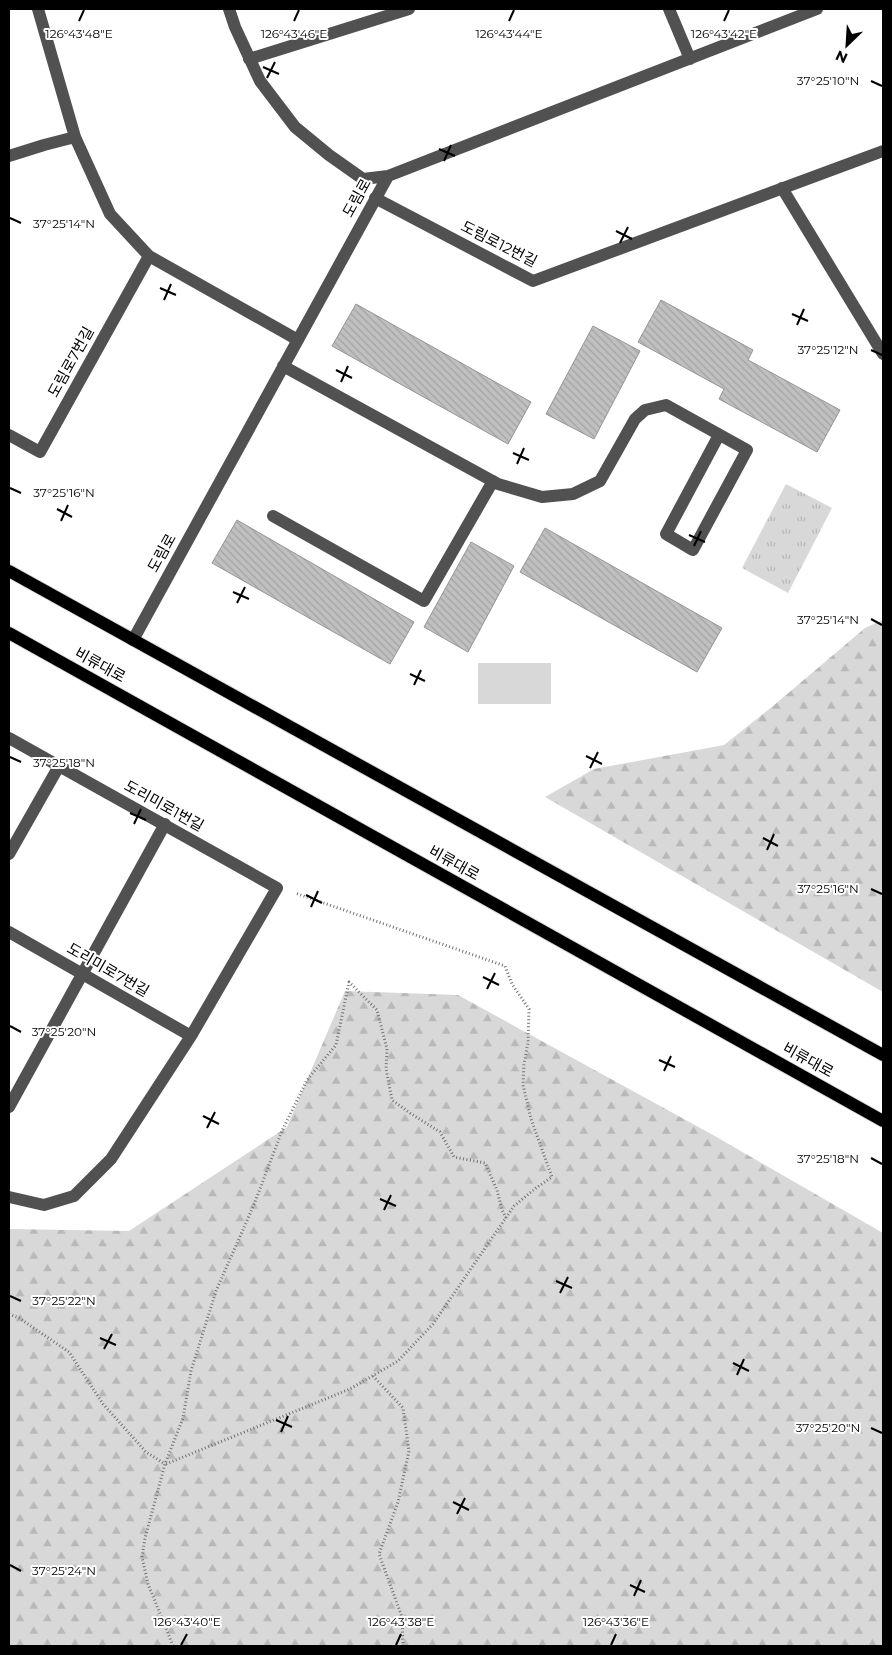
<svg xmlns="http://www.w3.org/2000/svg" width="892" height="1655" font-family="Montserrat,'Noto Sans KR',sans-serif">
<defs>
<pattern id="grass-tufts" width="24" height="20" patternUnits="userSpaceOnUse" patternTransform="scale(1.25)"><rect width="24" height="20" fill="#d8d8d8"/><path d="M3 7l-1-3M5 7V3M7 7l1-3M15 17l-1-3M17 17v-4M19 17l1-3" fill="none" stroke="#b8b8b8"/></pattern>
<pattern id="forest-firs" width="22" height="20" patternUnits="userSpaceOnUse" patternTransform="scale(1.25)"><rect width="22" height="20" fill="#d8d8d8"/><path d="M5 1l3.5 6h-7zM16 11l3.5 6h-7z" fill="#b8b8b8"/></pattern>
<pattern id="building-back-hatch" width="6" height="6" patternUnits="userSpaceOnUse" patternTransform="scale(1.25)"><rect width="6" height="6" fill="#c0c0c0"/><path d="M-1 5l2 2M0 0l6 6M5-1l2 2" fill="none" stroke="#a3a3a3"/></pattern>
</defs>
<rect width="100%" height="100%" fill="#fff"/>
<!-- grass -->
<path fill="url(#grass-tufts)" d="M786 484 832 508 788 593 742 568Z"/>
<!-- forest -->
<path fill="url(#forest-firs)" d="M883 620V992L545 797 594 769 724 745 773 706 865 628Z
M345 991 458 995 713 1135 883 1233V1646H9V1229L129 1231 287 1127Z"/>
<!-- garden -->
<path fill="#d8d8d8" d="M478 663H551V704H478Z"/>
<!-- building -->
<path fill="url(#building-back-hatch)" stroke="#959595" d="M661 300 753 350 748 360 840 410 817 452 719 399 724 389 638 342Z
M356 304 531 402 508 444 332 346Z
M593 326 640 351 594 439 546 414Z
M237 520 414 622 390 664 212 563Z
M545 528 722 628 697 672 520 572Z
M471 542 514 566 468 652 424 627Z"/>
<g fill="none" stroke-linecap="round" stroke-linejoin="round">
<!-- major casing -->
<g stroke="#dbdbdb" stroke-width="14">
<path id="major" d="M9 571 883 1055
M9 633 883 1121"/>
</g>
<!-- path -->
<path stroke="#737373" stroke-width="3" stroke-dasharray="1 2.5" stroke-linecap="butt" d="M9 1314 19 1318 69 1352 103 1404 146 1452 165 1464
M373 1376 403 1408 409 1451 398 1502 379 1554 402 1617 403 1646
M166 1464 350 1389 398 1361 433 1324 514 1206 536 1188 552 1177 531 1119 523 1085 524 1064 528 1043 529 1009 512 984 505 966 295 893
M173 1646 148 1584 142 1557 145 1538 165 1464 183 1418 191 1371 216 1291 253 1207 282 1131 307 1080 336 1045 349 982 377 1010 387 1049 386 1069 392 1100 410 1113 440 1132 454 1157 485 1163 497 1190 502 1210 506 1218"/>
<!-- minor -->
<path stroke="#515151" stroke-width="12" d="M38 9 75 137 110 214 149 256 298 340
M229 9 235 27 260 81 295 127 329 155 363 179 388 176 817 9
M669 9 690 59
M249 59 409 9
M9 156 44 145 75 137
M782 188 883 354
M375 198 533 281 883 151
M283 366 498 484 542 497 573 494 600 481 635 419 645 410 666 405 747 450 693 550 666 534 719 435
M9 435 40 452 149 256
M273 516 424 601 493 481
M133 640 388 176
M9 738 277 888 191 1036 111 1159 74 1196 44 1205 9 1197
M9 854 59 766
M9 932 191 1036
M9 1107 165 824"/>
<!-- major -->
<use href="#major" stroke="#000" stroke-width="12"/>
</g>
<!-- ticks -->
<path fill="none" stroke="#000" stroke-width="2" d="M79 21 84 10M294 21 299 10M509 21 514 10M724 21 729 10M263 67 279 74M267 78 275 62M871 81 882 86M439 149 455 156M444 161 451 145M10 218 21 223M616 231 632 239M620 243 628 227M160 288 176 295M164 300 171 284M792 314 808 321M797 325 804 309M871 350 882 355M336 370 352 378M341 382 348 366M513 453 529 460M517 464 524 448M10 488 21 493M57 509 72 517M61 521 68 505M689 535 705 542M694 546 701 531M233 592 249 599M237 603 245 587M871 619 882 625M410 674 425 681M414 685 421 670M586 756 602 764M10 757 21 762M590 768 598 752M130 813 146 820M134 824 141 809M763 838 778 846M767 850 774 834M871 889 882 894M306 895 322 903M311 907 318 891M483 977 499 985M487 989 495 973M10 1026 21 1032M659 1060 675 1067M664 1071 671 1056M203 1116 219 1124M207 1128 215 1112M871 1158 882 1164M380 1199 396 1206M384 1210 391 1195M556 1281 572 1288M560 1293 568 1277M10 1296 21 1301M100 1338 116 1345M104 1349 112 1334M733 1363 749 1371M737 1375 744 1359M276 1420 292 1427M871 1428 882 1433M281 1432 288 1416M453 1502 469 1510M457 1514 465 1498M10 1565 21 1571M630 1585 645 1592M634 1596 641 1580M181 1645 187 1634M396 1645 401 1634M611 1645 616 1634"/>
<g text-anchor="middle" stroke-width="4" stroke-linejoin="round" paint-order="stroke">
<!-- street labels -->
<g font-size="15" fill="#000" stroke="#fff">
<text transform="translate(357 198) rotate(-61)" y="5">도림로</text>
<text transform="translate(499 244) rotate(27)" y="5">도림로12번길</text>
<text transform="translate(71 362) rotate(-61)" y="5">도림로7번길</text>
<text transform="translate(162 553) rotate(-61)" y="5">도림로</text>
<text transform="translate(100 665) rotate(29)" y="5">비류대로</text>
<text transform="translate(164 806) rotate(29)" y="5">도리미로1번길</text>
<text transform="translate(454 863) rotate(29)" y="5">비류대로</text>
<text transform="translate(108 970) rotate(30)" y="5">도리미로7번길</text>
<text transform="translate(808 1060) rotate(29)" y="5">비류대로</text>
</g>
</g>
<g font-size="12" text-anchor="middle" fill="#000" stroke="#fff" stroke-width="4" stroke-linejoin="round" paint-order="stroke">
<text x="509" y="38">126°43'44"E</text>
<text x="724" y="38">126°43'42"E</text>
<text x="79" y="38">126°43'48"E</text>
<text x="294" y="38">126°43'46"E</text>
<text x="828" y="85">37°25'10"N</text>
<text x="64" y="228">37°25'14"N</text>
<text x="828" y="354">37°25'12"N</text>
<text x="64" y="497">37°25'16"N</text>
<text x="828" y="624">37°25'14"N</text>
<text x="64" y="767">37°25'18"N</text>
<text x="828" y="893">37°25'16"N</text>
<text x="64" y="1036">37°25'20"N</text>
<text x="828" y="1163">37°25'18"N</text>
<text x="64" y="1305">37°25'22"N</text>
<text x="828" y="1432">37°25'20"N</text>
<text x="64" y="1575">37°25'24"N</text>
<text x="187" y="1626">126°43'40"E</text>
<text x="401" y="1626">126°43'38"E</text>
<text x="616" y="1626">126°43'36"E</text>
</g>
<!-- border -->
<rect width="892" height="1655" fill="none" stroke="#000000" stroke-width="20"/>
<!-- north arrow -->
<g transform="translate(847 45) rotate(205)" stroke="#ffffff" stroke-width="4" paint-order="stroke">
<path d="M0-4L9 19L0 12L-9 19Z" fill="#000000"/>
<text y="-8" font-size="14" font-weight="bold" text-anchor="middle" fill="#000000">N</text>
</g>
</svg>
